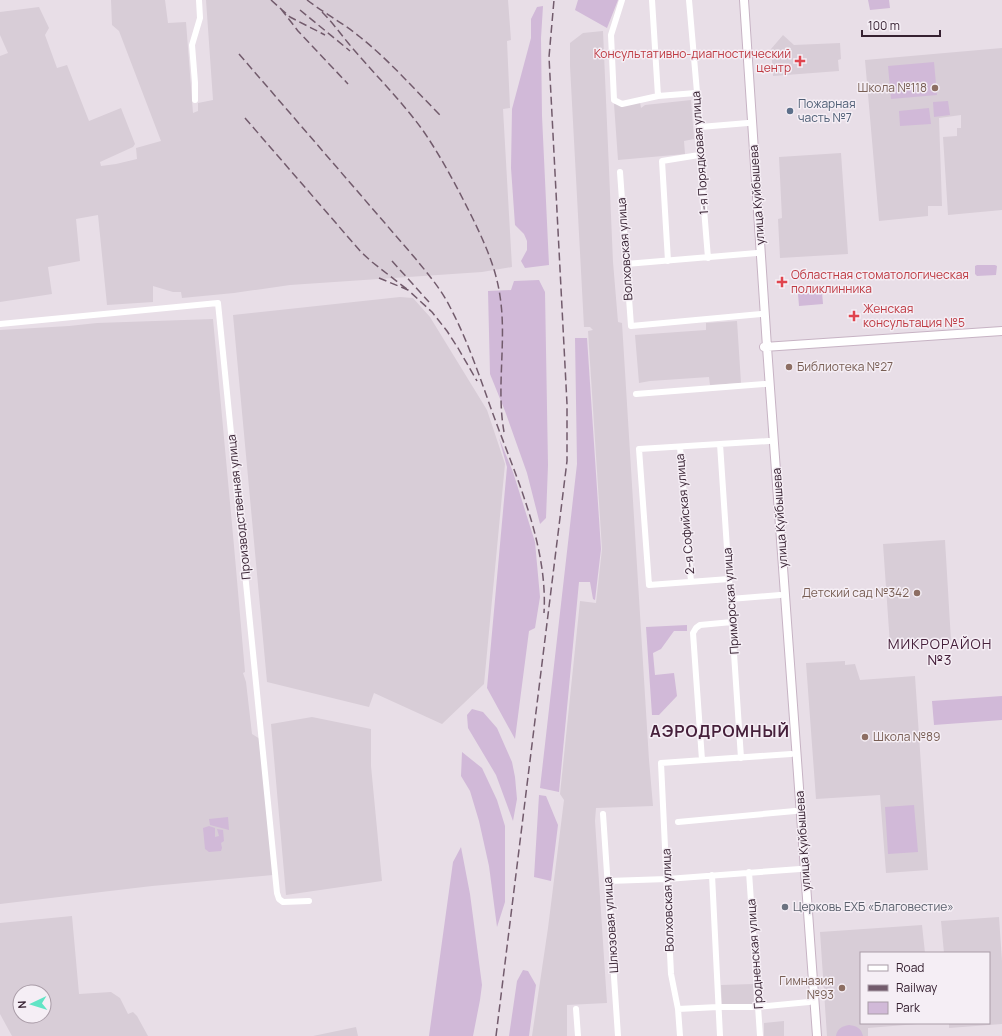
<svg xmlns="http://www.w3.org/2000/svg" width="1002" height="1036" font-family="Manrope,sans-serif">
<rect width="100%" height="100%" fill="#e8dee7"/>
<!-- built -->
<path fill="#d8cdd7" fill-rule="evenodd" d="M111 0H165L168 23 186 22 193 113 198 111V103L213 100 206 0H508L511 40 507 41 510 108 503 109 512 267 482 272 290 285 234 293 182 298 181 292H173L153 286V302L107 305 98 215 76 219 80 261 48 267 52 294 0 302V56L8 53 0 35V12L39 7 49 28 45 35 57 68 67 65 89 121 121 108 135 144 133 147 100 162 101 166 116 164 137 159 136 148 161 141 119 31 112 25Z
M603 31 613 262 618 322 622 323 649 760 653 806 596 808 595 821 607 1003 567 1005V1036H532L548 928 564 800 560 794 580 601 596 603 602 549 588 331 593 330 590 327H584L570 66V43L583 33Z
M783 35 794 45 840 43 841 59 838 60 839 71 773 76 771 49Z
M1002 48V210L948 215 943 137 957 136V128H961V115L939 118 942 206H928V216L879 221 865 60Z
M691 100 694 139 684 141 685 154 618 160 614 104 640 102 641 108 645 105Z
M841 153 848 254 780 258 778 219 782 218 779 157Z
M400 297 413 298 430 317 487 410 505 464 484 684 442 724 374 693 369 707 267 682 233 315Z
M213 319 234 546 245 672 243 673 246 682 252 734 260 739 273 875 152 886 0 904V330L69 326 97 323Z
M737 321 741 383 710 385 709 377 650 381 639 383 635 335 706 330V323Z
M945 540 951 641 890 645 883 544Z
M845 661V665L855 664 860 680 915 676 928 870 886 873 880 795 816 799 806 663Z
M312 717 371 729V766L382 881 286 895 271 724Z
M72 916 79 994 111 992 120 998 128 1014 133 1012 137 1016 148 1036H12L0 1014V923ZM20 992H44V1016H20Z
M999 917 1002 961V1024L949 1028V1023H989V953H944L941 921Z
M922 925 925 953H861V1023H930L868 1028V1036H827L820 932Z
M753 984 754 1005H722L721 985Z
M784 1021V1036H764V1023Z
M356 1027 358 1036H313Z"/>
<!-- green -->
<path fill="#d1b9d8" d="M578 0H618L607 28 575 10Z
M868 0H889L890 8 870 10Z
M543 6 541 38 542 116 549 265 525 268 521 261 527 250V241L524 234 515 225 511 168 512 109 531 38V19L537 7Z
M934 62 937 95 891 99 888 66Z
M948 101 950 115 934 117 933 102Z
M929 108 931 124 900 126 899 111Z
M977 265H995L997 266 996 275 977 276 975 274V266Z
M539 280 545 292 548 465 546 518 540 524 527 473 505 411 490 374 488 291 511 290 514 281Z
M822 292 823 304 799 306 798 294Z
M575 338H587L601 549 595 600 593 599 590 582H579L559 792 540 788 577 464Z
M499 438 513 472 535 542 540 597 535 628 529 631 515 739 487 688 507 467Z
M687 625V631H674L661 649 653 653 655 675 674 673 677 696 659 715H652L646 627Z
M1002 696V720L934 725 932 701Z
M472 709 483 712 497 728 512 762 515 777 517 799 513 821 496 775 468 728 467 715Z
M462 752 482 768 497 800 505 826V902L497 927 489 866 479 821 470 791 461 776Z
M539 795 546 796 558 825 551 881 534 877Z
M914 805 918 852 888 854 885 807Z
M228 817 229 830 210 825 209 819Z
M209 826 215 828V837L219 836 217 829 223 830 224 841 221 843 222 848 221 851 209 852 205 849 203 828Z
M461 847 470 894 482 985 480 1000 473 1036H429L453 862Z
M523 970 528 971 536 985 529 1036H509L517 981Z
M849 1025C857 1026 861 1028 863 1036H836C837 1029 842 1026 849 1025Z"/>
<g fill="none" stroke-linecap="round" stroke-linejoin="round">
<!-- secondary casing -->
<g stroke="#c7b3c4" stroke-width="10">
<path id="secondary" d="M744 0 767 347 817 1036
M764 347 1002 331"/>
</g>
<!-- street -->
<path stroke="#fff" stroke-width="6" d="M622 0 611 35 614 100 622 104 658 96 696 93
M652 0 658 96
M689 0 700 127 698 135 708 258
M195 100V83L192 45 200 18 199 0
M700 127 748 123
M620 172 631 326 761 314
M668 261 662 161 699 155
M626 264 757 253
M0 324 218 303 277 893 279 899 283 902 309 901
M636 394 765 384
M720 444 741 758
M680 447 691 582
M729 579 649 585 639 449 769 441
M730 599 780 595
M702 760 693 633 696 628 700 625 732 622
M603 814 618 1036
M678 822 795 811
M749 872 760 1036
M712 875 720 1036
M608 881 667 879 800 869
M576 1009 578 1036
M678 1009 718 1007H758L809 1002
M680 1036 678 1009 671 974 661 763 791 754"/>
<!-- secondary -->
<use href="#secondary" stroke="#fff" stroke-width="8"/>
<!-- rail -->
<path stroke="#725b6c" stroke-width="1.5" stroke-dasharray="8 4" stroke-linecap="butt" d="M271 0 290 17 325 35
M307 0C324 13 343 23 360 37 389 60 414 89 441 116
M281 9 298 31 348 84
M300 10 350 51
M322 12C332 22 340 33 349 44 374 74 402 101 424 132 443 160 458 189 473 219 485 244 496 268 500 296 507 341 496 387 504 432
M239 54 415 258C428 274 441 289 450 307 468 341 480 378 493 414 516 477 548 545 544 613
M245 118 361 252 372 262 408 290
M392 261 429 302
M379 278 408 290 432 312 447 331 458 348 477 381
M496 1036 567 461V404L549 57 554 0"/>
</g>
<!-- markers -->
<g fill="#e0444e" stroke="#f5eef5" stroke-width="1.5">
<path d="M798 55h4v4h4v4h-4v4h-4v-4h-4v-4h4z"/>
<path d="M780 276h4v4h4v4h-4v4h-4v-4h-4v-4h4z"/>
<path d="M852 310h4v4h4v4h-4v4h-4v-4h-4v-4h4z"/>
</g>
<g fill="#8d6e63" stroke="#f5eef5" stroke-width="1.5">
<circle cx="935" cy="88" r="4"/>
<circle cx="789" cy="367" r="4"/>
<circle cx="917" cy="593" r="4"/>
<circle cx="865" cy="737" r="4"/>
<circle cx="842" cy="988" r="4"/>
</g>
<circle fill="#5c6f8a" stroke="#f5eef5" stroke-width="1.5" cx="790" cy="111" r="4"/>
<circle fill="#6b7280" stroke="#f5eef5" stroke-width="1.5" cx="785" cy="907" r="4"/>
<g text-anchor="middle" stroke-width="3" stroke-linejoin="round" paint-order="stroke">
<!-- health labels -->
<g font-size="12" fill="#be3a42" stroke="#f5eef5" text-anchor="start">
<text x="791" y="58" text-anchor="end">Консультативно-диагностический<tspan x="791" dy="14">центр</tspan></text>
<text x="791" y="279">Областная стоматологическая<tspan x="791" dy="14">поликлинника</tspan></text>
<text x="863" y="313">Женская<tspan x="863" dy="14">консультация №5</tspan></text>
</g>
<!-- education labels -->
<g font-size="12" fill="#785e54" stroke="#f5eef5" text-anchor="end">
<text x="927" y="92">Школа №118</text>
<text x="797" y="371" text-anchor="start">Библиотека №27</text>
<text x="909" y="597">Детский сад №342</text>
<text x="873" y="741" text-anchor="start">Школа №89</text>
<text x="834" y="985">Гимназия<tspan x="834" dy="14">№93</tspan></text>
</g>
<!-- service labels -->
<g font-size="12" fill="#4e5e75" stroke="#f5eef5" text-anchor="start">
<text x="798" y="108">Пожарная<tspan x="798" dy="14">часть №7</tspan></text>
</g>
<!-- street labels -->
<g font-size="12" fill="#362131" stroke="#f5eef5">
<text transform="translate(700 153) rotate(-94)" y="4">1-я Порядковая улица</text>
<text transform="translate(757 195) rotate(-94)" y="4">улица Куйбышева</text>
<text transform="translate(625 249) rotate(-94)" y="4">Волховская улица</text>
<text transform="translate(239 507) rotate(-96)" y="4">Производственная улица</text>
<text transform="translate(685 514) rotate(-95)" y="4">2-я Софийская улица</text>
<text transform="translate(780 518) rotate(-94)" y="4">улица Куйбышева</text>
<text transform="translate(731 601) rotate(-94)" y="4">Приморская улица</text>
<text transform="translate(803 841) rotate(-94)" y="4">улица Куйбышева</text>
<text transform="translate(668 900) rotate(-92)" y="4">Волховская улица</text>
<text transform="translate(611 925) rotate(-94)" y="4">Шлюзовая улица</text>
<text transform="translate(755 954) rotate(-94)" y="4">Гродненская улица</text>
</g>
<!-- worship labels -->
<g font-size="12" fill="#5b616d" stroke="#f5eef5" text-anchor="start">
<text x="793" y="911">Церковь ЕХБ «Благовестие»</text>
</g>
<!-- quarter labels -->
<g font-size="14" letter-spacing="1" fill="#46203b" stroke="#f5eef5">
<text x="940" y="649">МИКРОРАЙОН<tspan x="940" dy="16">№3</tspan></text>
</g>
<!-- district labels -->
<g font-size="16" font-weight="bold" letter-spacing="1" fill="#46203b" stroke="#f5eef5">
<text x="720" y="737">АЭРОДРОМНЫЙ</text>
</g>
</g>
<!-- legend -->
<rect x="860" y="952" width="130" height="72" fill="#f5eef5" stroke="#a99ca7"/>
<rect x="868" y="965" width="20" height="6" fill="#ffffff" stroke="#a99ca7"/>
<text x="896" y="972" font-size="12" fill="#362131">Road</text>
<rect x="868" y="985" width="20" height="6" fill="#725b6c" stroke="#a99ca7"/>
<text x="896" y="992" font-size="12" fill="#362131">Railway</text>
<rect x="868" y="1002" width="20" height="12" fill="#d1b9d8" stroke="#a99ca7"/>
<text x="896" y="1012" font-size="12" fill="#362131">Park</text>
<!-- north arrow -->
<g transform="translate(32 1004) rotate(266)"><circle r="19" fill="#f5eef5" stroke="#a99ca7"/>
<path d="M0-3L7 15L0 10L-7 15Z" fill="#61e4c5"/>
<text y="-6" font-size="11" font-weight="bold" text-anchor="middle" fill="#362131">N</text>
</g>
<!-- scale -->
<path d="M862 30v6h78v-6" fill="none" stroke="#362131" stroke-width="2"/>
<text x="868" y="30" font-size="12" fill="#362131" stroke="#f5eef5" stroke-width="3" paint-order="stroke">100 m</text>
</svg>
